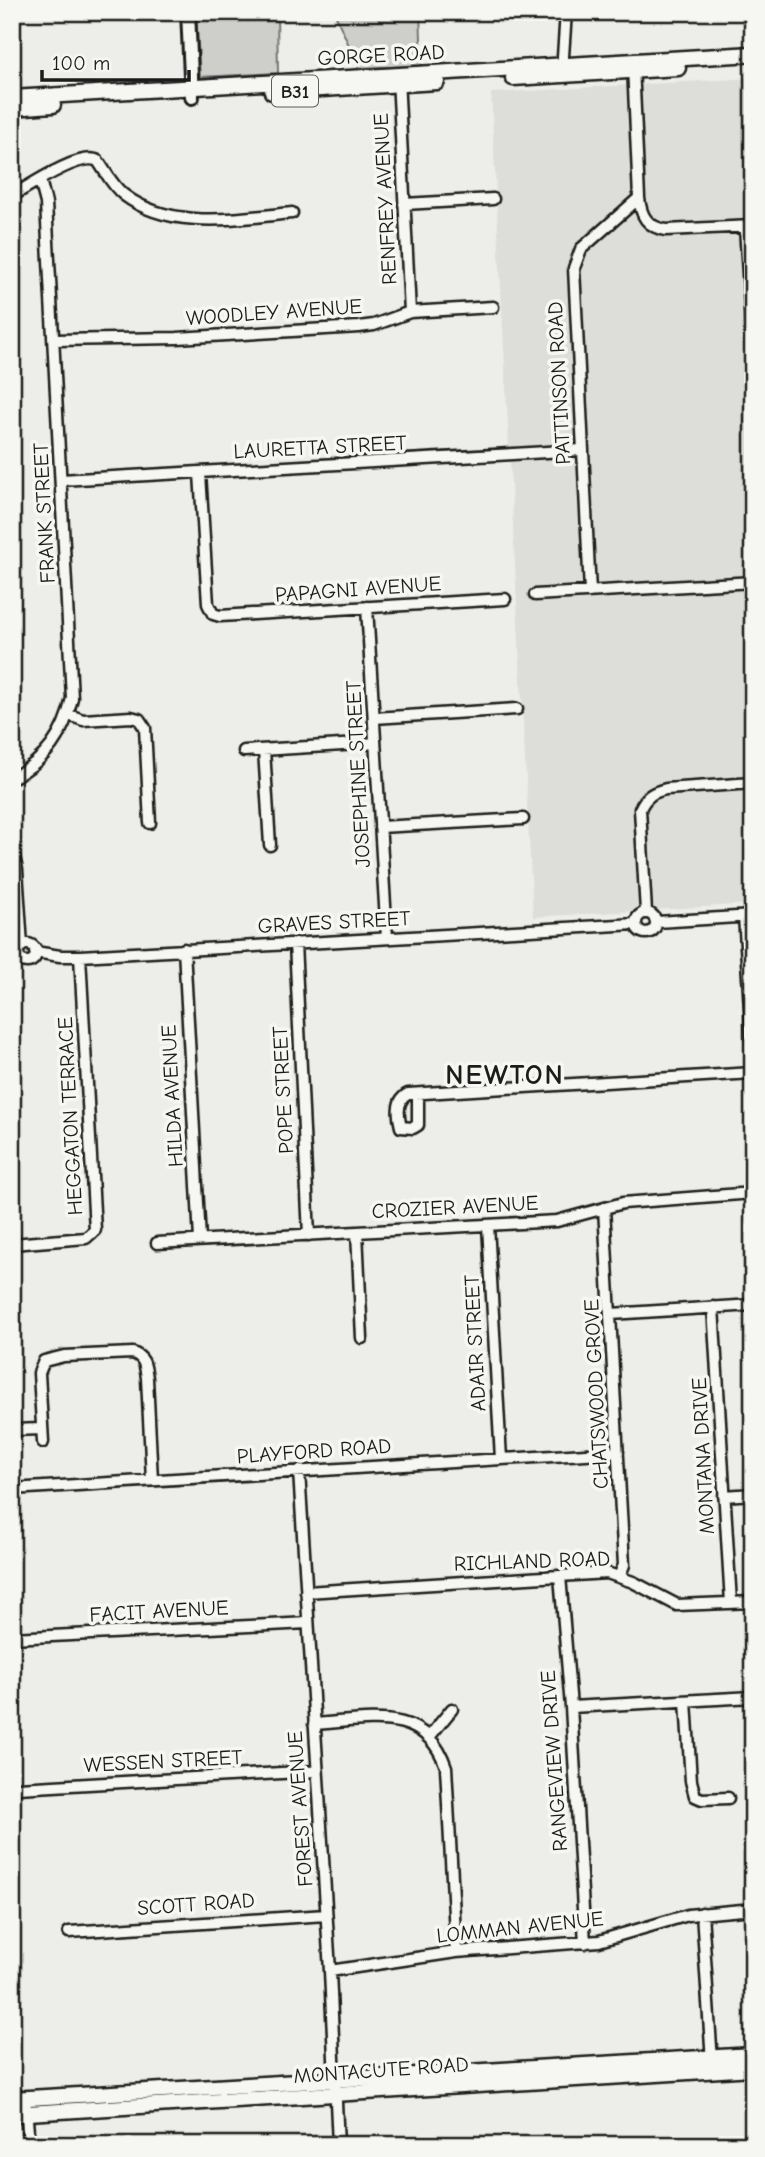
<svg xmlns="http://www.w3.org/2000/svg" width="765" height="2157" font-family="'Comic Neue',sans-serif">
<rect width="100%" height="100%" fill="#edede9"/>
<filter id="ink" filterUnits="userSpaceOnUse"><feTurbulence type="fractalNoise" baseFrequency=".0143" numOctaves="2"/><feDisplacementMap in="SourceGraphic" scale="14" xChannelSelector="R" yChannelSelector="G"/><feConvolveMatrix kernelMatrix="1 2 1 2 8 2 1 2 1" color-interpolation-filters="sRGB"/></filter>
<g filter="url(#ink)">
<!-- built -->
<path fill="#ddddda" d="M753 78V904L533 917 491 93Z"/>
<!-- green -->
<path fill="#cececb" stroke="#757574" stroke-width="2" d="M196 12H420L422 66 359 68 335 14H277L278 73 200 77Z"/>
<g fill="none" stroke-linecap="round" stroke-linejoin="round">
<!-- minor casing -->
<g stroke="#1c1c1c" stroke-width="15">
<path id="minor" d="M633 66 639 198C641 216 647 227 666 230L753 226
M562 71 566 12
M398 78 410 312
M12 196C29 186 81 151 98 161 106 172 113 187 124 195 171 231 237 218 292 213
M404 204 493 199
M745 227 753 355
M54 340 177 338 359 327 374 325 410 312 493 307
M200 473 208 604 213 614 220 616 505 599
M61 480 581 450
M590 592 574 268 581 249 639 198
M535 595 753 582
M367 607 387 938
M69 715 83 720 131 717 139 719 145 728 150 823
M374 718 517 709
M264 750 270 845
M244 751 375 743
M12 778C46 760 64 735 72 698L46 203 40 180
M380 827 523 819
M12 848 17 870 22 946
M646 912 640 809C646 796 653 792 666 789L753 783
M636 923a10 10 0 1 1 20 0a10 10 0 1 1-20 0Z
M744 916 753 1054
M657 922 753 916
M295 943 309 1235
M18 953a9 9 0 1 1 18 0a9 9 0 1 1-18 0Z
M184 949 200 1240
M35 952 60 956H80L636 924
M418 1094V1125L413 1128 401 1127C398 1116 396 1100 408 1094L753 1073
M604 1208 624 1565 619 1577
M488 1225 501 1459
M357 1232 362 1338
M157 1243 557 1221 623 1203 753 1193
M12 1244 86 1238 95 1230 80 956
M713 1307 731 1603
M611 1314 753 1305
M12 1430 42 1429
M43 1442 39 1373 44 1361 64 1356 133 1353C145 1358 145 1365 147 1378L152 1480
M299 1471 330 1971 338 2145
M12 1489 618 1452
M724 1496 753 1494
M560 1576 571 1707 585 1943
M306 1592 607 1573 633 1582 677 1605 753 1602
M12 1638 308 1623
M686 1701 691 1781 695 1796 702 1799 728 1798
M571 1707 753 1697
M314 1724C366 1721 425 1704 446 1767L456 1952
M430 1736 452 1709
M12 1787 18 1788 317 1771
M702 1913 712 2062
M69 1932 326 1915
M330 1971 456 1952 599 1941 688 1915 753 1909
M26 2107 29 2145"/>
</g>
<!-- tertiary casing -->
<g stroke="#1c1c1c" stroke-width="18">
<path id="tertiary" d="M188 12 192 97"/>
</g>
<!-- secondary casing -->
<g stroke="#1c1c1c" stroke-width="19">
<path id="secondary" d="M12 2099 753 2055
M12 2114 753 2068"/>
</g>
<!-- primary casing -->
<g stroke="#1c1c1c" stroke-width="19">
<path id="primary" d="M513 78 678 68
M272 92 437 82
M12 98 753 54
M12 108 53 105"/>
</g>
<!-- minor -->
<use href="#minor" stroke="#f6f6f2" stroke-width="10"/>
<!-- tertiary -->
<use href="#tertiary" stroke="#f6f6f2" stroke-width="12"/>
<!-- secondary -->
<use href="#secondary" stroke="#f6f6f2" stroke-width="14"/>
<!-- primary -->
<use href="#primary" stroke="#f6f6f2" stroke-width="14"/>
</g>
</g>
<g text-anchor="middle" stroke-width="7" stroke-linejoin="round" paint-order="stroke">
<!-- shield labels -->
<rect fill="#f6f6f2" stroke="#5d5d5c" stroke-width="2" x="272" y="75.5" width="46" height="31" rx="5"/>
<g font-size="19" font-weight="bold" fill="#1c1c1c">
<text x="295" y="98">B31</text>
</g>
<!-- street labels -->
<g font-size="21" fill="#1c1c1c" stroke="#f6f6f2">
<text transform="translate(381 55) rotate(-3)" y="7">GORGE ROAD</text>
<text transform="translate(385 199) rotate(-93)" y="7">RENFREY AVENUE</text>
<text transform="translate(274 312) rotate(-4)" y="7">WOODLEY AVENUE</text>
<text transform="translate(559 383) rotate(-93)" y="7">PATTINSON ROAD</text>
<text transform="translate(320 447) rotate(-3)" y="7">LAURETTA STREET</text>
<text transform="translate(44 513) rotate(-93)" y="7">FRANK STREET</text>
<text transform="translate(358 589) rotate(-4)" y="7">PAPAGNI AVENUE</text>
<text transform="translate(358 774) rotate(-93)" y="7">JOSEPHINE STREET</text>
<text transform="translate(334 922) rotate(-3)" y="7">GRAVES STREET</text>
<text transform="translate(283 1090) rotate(-93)" y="7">POPE STREET</text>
<text transform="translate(172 1096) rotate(-93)" y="7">HILDA AVENUE</text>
<text transform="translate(70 1116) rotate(-93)" y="7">HEGGATON TERRACE</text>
<text transform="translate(455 1207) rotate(-3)" y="7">CROZIER AVENUE</text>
<text transform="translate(475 1343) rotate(-93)" y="7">ADAIR STREET</text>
<text transform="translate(596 1394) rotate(-93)" y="7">CHATSWOOD GROVE</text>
<text transform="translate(314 1451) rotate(-4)" y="7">PLAYFORD ROAD</text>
<text transform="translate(703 1456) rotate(-93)" y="7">MONTANA DRIVE</text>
<text transform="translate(532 1561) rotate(-2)" y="7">RICHLAND ROAD</text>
<text transform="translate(159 1611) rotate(-3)" y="7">FACIT AVENUE</text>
<text transform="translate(163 1761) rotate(-3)" y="7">WESSEN STREET</text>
<text transform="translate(554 1761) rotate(-94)" y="7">RANGEVIEW DRIVE</text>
<text transform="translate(300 1809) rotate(-94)" y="7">FOREST AVENUE</text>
<text transform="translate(196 1904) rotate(-4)" y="7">SCOTT ROAD</text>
<text transform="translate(520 1927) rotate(-6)" y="7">LOMMAN AVENUE</text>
<text transform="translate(381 2070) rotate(-4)" y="7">MONTACUTE ROAD</text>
</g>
<!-- district labels -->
<g font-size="28" font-weight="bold" letter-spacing="2" fill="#1c1c1c" stroke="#f6f6f2">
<text x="505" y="1084">NEWTON</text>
</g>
</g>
<!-- margin -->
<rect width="765" height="2157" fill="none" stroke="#f6f6f2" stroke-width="42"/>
<rect x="21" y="21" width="723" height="2115" fill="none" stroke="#1c1c1c" stroke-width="2.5" filter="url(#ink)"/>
<!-- scale -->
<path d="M42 70v10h147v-10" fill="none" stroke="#1c1c1c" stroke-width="3.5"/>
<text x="52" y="70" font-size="21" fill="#1c1c1c" stroke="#f6f6f2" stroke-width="5" paint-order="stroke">100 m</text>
</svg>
